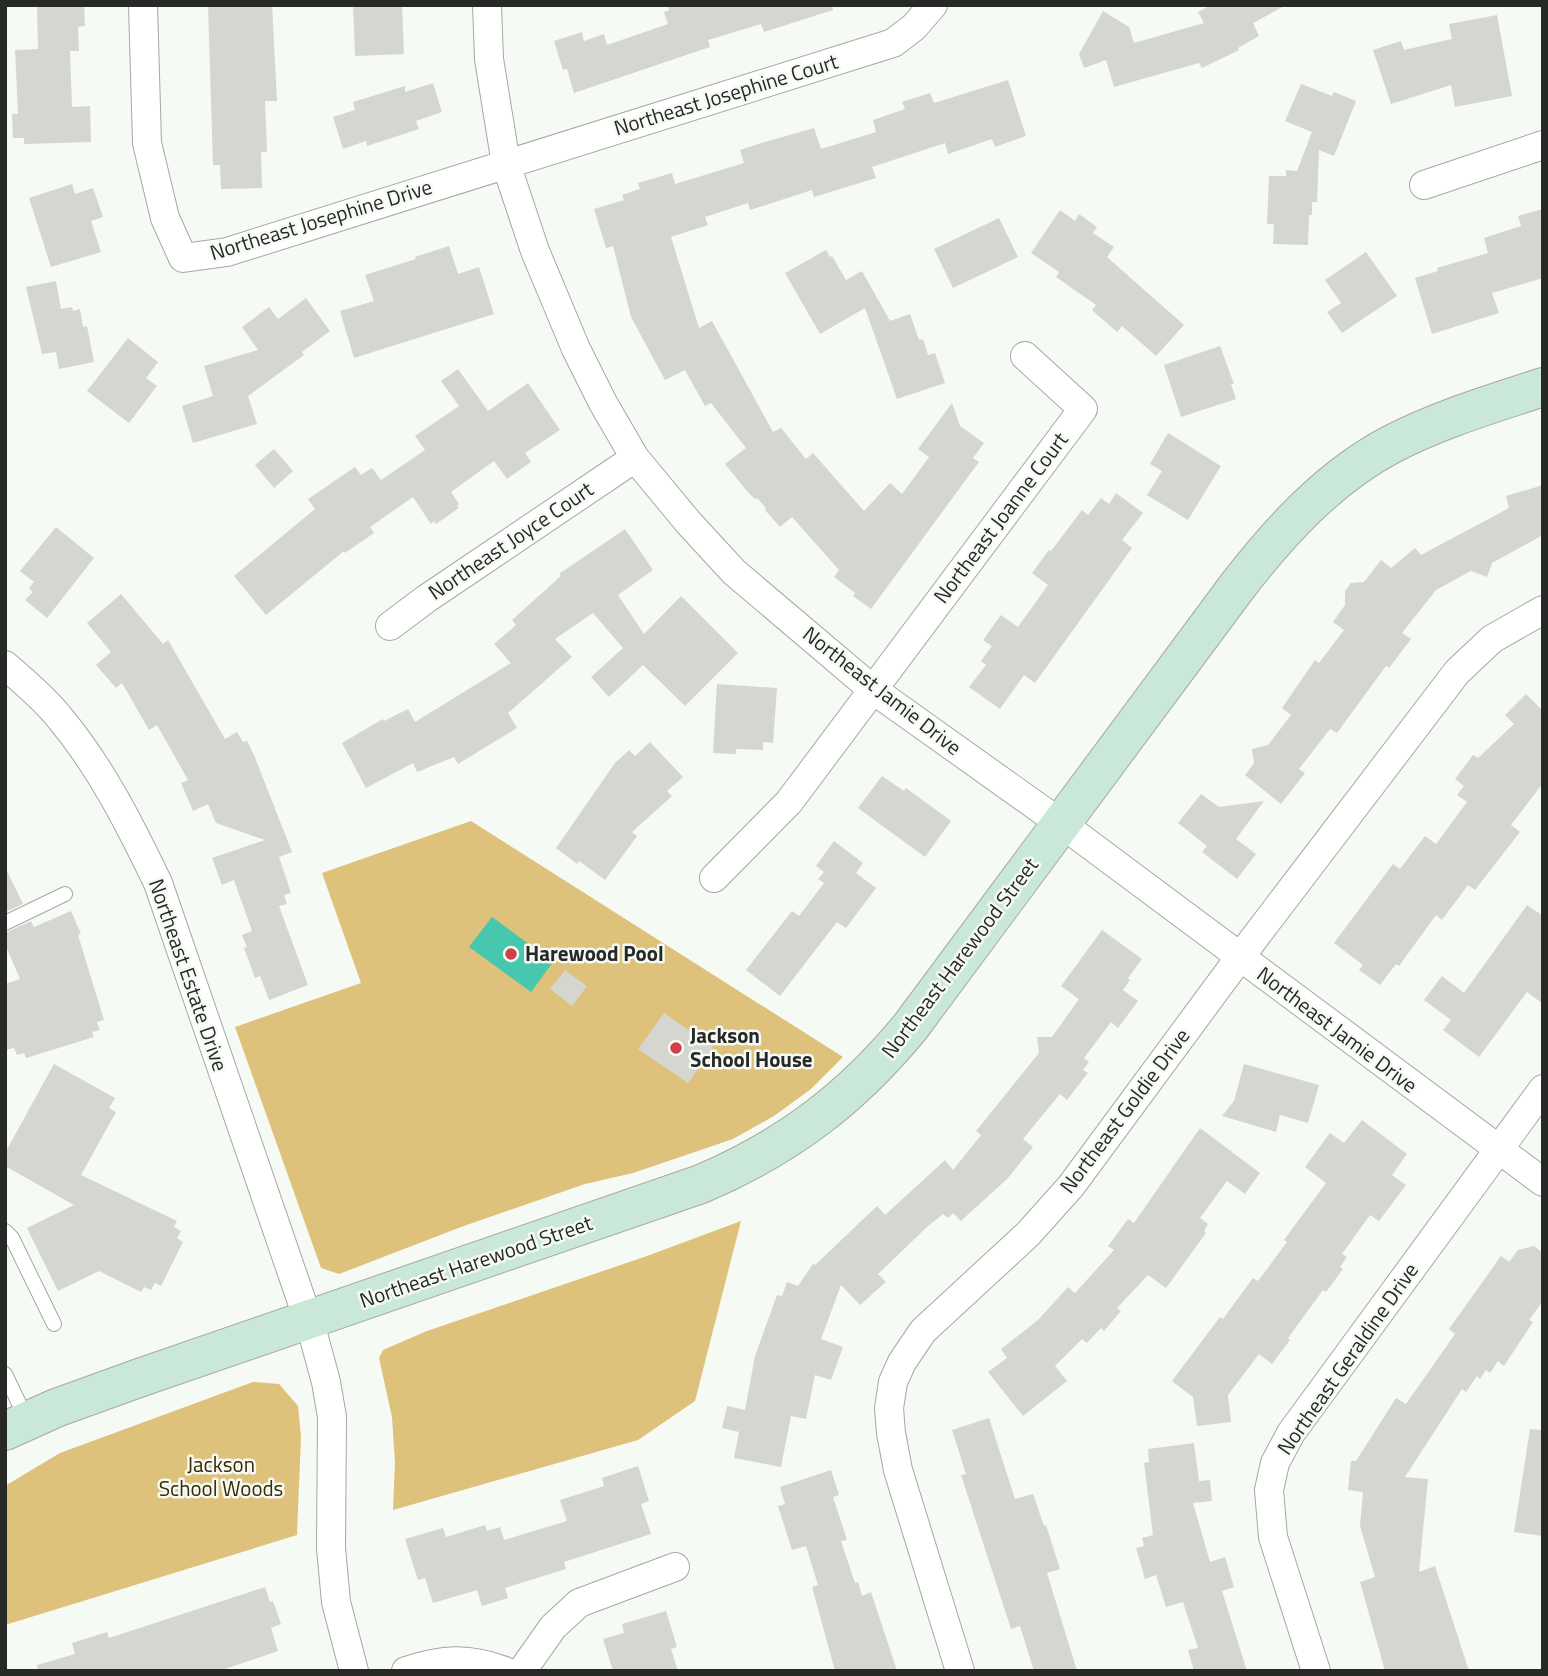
<svg xmlns="http://www.w3.org/2000/svg" width="1548" height="1676" font-family="'Titillium Web',sans-serif">
<rect width="100%" height="100%" fill="#f6faf4"/>
<!-- green -->
<path fill="#dec17a" d="M471 821 843 1057 811 1089 774 1116 733 1139 633 1173 585 1184 461 1227 339 1274 321 1268 235 1027 361 983 322 873Z
M741 1221 695 1401 638 1440 393 1510 395 1463 392 1417 379 1358 383 1350 427 1331 647 1256Z
M253 1382 279 1384 298 1406 301 1436 297 1535 5 1625V1486L60 1453Z"/>
<!-- water -->
<path fill="#48c7af" d="M492 917 553 962 531 992 469 947Z"/>
<!-- building -->
<path fill="#d5d6d0" d="M37 5H84L85 26 78 27 79 51H70L72 107 90 106 91 142 24 144V138H13L12 114H18L15 50 38 49Z
M208 5H272L277 101H265L267 152H261L262 188 221 189 220 165H213Z
M353 5H402L404 54 355 56Z
M668 5H832L833 10 764 32 761 24 708 40 710 47 574 93 567 69 563 70 554 41 582 32 584 41 604 34 607 45 668 24 664 12 669 10Z
M1211 5H1286L1253 23 1259 36 1238 48 1239 50 1202 68 1199 63 1114 87 1106 60 1084 68 1079 54 1103 11 1129 27 1134 43 1204 23 1198 12Z
M1497 15 1512 96 1455 107 1451 85 1391 104 1373 50 1401 41 1404 50 1443 41 1452 39 1449 24Z
M1008 80 1026 136 995 147 992 139 948 154 945 143 872 167 876 178 814 197 812 190 750 210 748 203 705 217 708 225 671 237 699 328 712 321 773 432 781 428 806 459 813 453 864 511 890 483 902 494 929 457 918 449 952 403 960 426 984 443 973 458 979 462 871 609 853 596 855 593 834 577 839 570 792 517 780 527 765 510 766 508 757 498 755 499 746 490 725 464 746 448 711 403 705 406 685 370 665 380 631 317 613 246 606 248 594 209 624 200 622 195 640 189 638 183 672 173 675 184 744 163 740 150 765 142 814 128 821 149 876 132 873 120 905 109 902 102 930 93 934 103Z
M433 83 442 112 416 121 419 129 367 146 366 141 343 149 333 117 355 110 353 102 405 86V92Z
M1301 84 1332 96 1334 92 1356 101 1334 156 1319 150 1317 202H1312V215H1309L1308 245 1273 244 1274 224H1267L1269 176H1286V170L1297 171 1312 132 1285 121Z
M72 184 75 194 93 188 103 217 91 221 101 252 51 267 29 198Z
M1543 209V278L1492 293 1499 313 1432 334 1415 278 1438 271 1437 268 1488 253 1484 238 1521 226 1518 216Z
M1060 210 1075 221 1079 214 1097 227 1093 233 1114 247 1107 257 1184 325 1156 356 1122 326 1117 332 1092 310 1096 305 1056 277 1059 272 1031 253Z
M999 218 1018 257 953 288 934 249Z
M449 246 458 274 479 267 494 314 354 358 340 311 374 301 365 275 416 259 415 257Z
M826 250 830 257 832 256 846 280 862 271 890 321 910 314 919 340 923 339 928 355 935 353 945 383 897 399 865 308 820 334 785 273Z
M1366 252 1397 296 1342 333 1327 312 1341 303 1325 280Z
M56 281 61 309 72 307 73 311 80 309 83 327 87 326 94 362 59 369 56 352 42 354 26 287Z
M306 298 330 331 302 352 304 355 248 396 257 424 193 443 182 406 213 396 204 366 258 350 242 327 269 307 278 319Z
M128 338 158 362 146 378 157 386 129 423 87 391Z
M1220 346 1234 384H1231L1236 399 1181 417 1164 365Z
M458 369 488 411 528 383 560 430 525 453 531 462 507 479 494 461 451 492 459 504 457 506 459 508 436 524 434 521 431 524 413 497 370 527 374 533 345 553 344 551 266 615 234 576 315 509 308 499 355 467 361 475 372 468 381 480 425 450 415 436 459 406 441 381Z
M1168 433 1221 466 1188 520 1147 495 1162 471 1150 464Z
M274 449 293 471 274 488 255 465Z
M1543 485V535L1492 563 1487 577 1471 571 1436 590 1402 633 1411 639 1389 668 1386 666 1337 733 1330 729 1299 769 1305 773 1281 804 1245 775 1254 763 1252 749 1268 745 1291 715 1282 708 1315 660 1319 663 1344 630 1333 622 1345 605V591L1351 583 1364 582 1381 560 1391 568 1415 548 1421 555 1509 508 1506 496Z
M1116 493 1143 513 1122 540 1132 548 1035 683 1024 675 1000 709 969 687 986 665 981 661 992 646 983 640 1001 615 1018 627 1048 585 1032 573 1049 550 1051 551 1082 510 1088 515 1101 498 1109 504Z
M56 527 94 558 47 618 25 600 33 592 29 588 34 582 20 571Z
M625 529 653 570 618 595 644 634 681 596 738 653 685 706 643 665 609 697 591 677 623 648 593 613 555 639 572 657 508 713 517 728 458 764 454 757 417 772 413 763 366 788 342 743 383 719 384 721 408 709 415 722 511 663 494 644 516 625 512 620 561 576 559 574Z
M121 594 163 644 168 640 225 739 237 732 243 742 247 741 254 755 292 852 279 857 291 893 284 895 287 904 279 906 308 985 269 1000 260 976 255 978 244 948 247 947 242 935 252 931 234 880 222 885 212 858 265 840 216 823 208 804 193 811 181 783 188 780 157 725 149 730 122 683 116 688 96 665 111 652 87 623Z
M717 684 777 688 773 743 763 742V750L736 749V754L713 753Z
M1526 694 1543 711V783L1511 825 1520 832 1475 890 1468 885 1442 920 1436 915 1399 966 1396 964 1380 985 1359 970 1363 965 1334 943 1393 864 1400 869 1425 836 1436 844 1467 802 1457 795 1464 786 1455 779 1473 755 1478 758 1514 724 1505 715Z
M650 742 683 777 667 791 672 796 632 832 637 836 605 880 579 861 577 864 556 848 615 763 629 750 635 756Z
M882 776 904 791 906 788 951 821 925 857 858 808Z
M1201 794 1219 807 1264 801 1236 839 1256 854 1237 879 1202 852 1207 846 1178 823Z
M834 841 863 863 856 873 876 888 846 928 837 922 780 996 746 970 792 911 799 916 824 883 818 879 824 872 816 866Z
M5 867 23 904 5 912Z
M1527 905 1543 916V1004L1527 992 1479 1057 1443 1030 1451 1020 1424 1000 1442 976 1464 993Z
M71 911 81 934 78 935 104 1020 97 1022 100 1030 92 1032 94 1037 26 1058 24 1053 17 1055 14 1048 5 1050V984L20 979 5 944V933L31 921 34 927Z
M1102 930 1142 959 1128 978 1130 980 1123 990 1138 1001 1118 1028 1111 1022 1084 1058 1089 1062 1083 1070 1088 1073 1067 1100 1060 1094 1023 1139 1033 1147 1008 1178 961 1221 953 1213 948 1218 943 1214 927 1227 878 1274 886 1282 860 1305 841 1285 821 1339 843 1347 831 1380 815 1375 806 1419 791 1416 781 1467 734 1458 739 1432 722 1428 727 1406 745 1410 755 1356 777 1295 782 1296 787 1282 798 1286 813 1264 815 1265 877 1206 885 1215 945 1160 953 1170 981 1135 976 1131 1039 1053 1037 1037H1052L1079 999 1061 986Z
M565 970 587 986 572 1006 550 989Z
M664 1013 713 1047 688 1083 638 1049Z
M54 1064 115 1098 109 1108 116 1112 81 1175 177 1221 174 1227 181 1231 177 1238 183 1242 161 1286 155 1283 151 1290 144 1287 141 1292 99 1271 58 1291 27 1228 74 1205 5 1166V1153Z
M1244 1064 1319 1085 1308 1123 1280 1115 1276 1132 1222 1116 1234 1101Z
M1362 1120 1407 1154 1392 1175 1406 1185 1379 1221 1370 1215 1342 1254 1347 1257 1340 1267 1343 1269 1326 1292 1323 1290 1288 1338 1290 1340 1272 1364 1259 1354 1228 1395 1231 1422 1197 1426 1193 1397 1172 1381 1220 1317 1223 1319 1253 1278 1258 1281 1287 1242 1284 1240 1326 1183 1305 1167 1330 1133 1344 1143Z
M1200 1128 1260 1173 1245 1194 1227 1181 1200 1218 1208 1224 1204 1231 1206 1233 1166 1288 1148 1275 1117 1308 1121 1311 1104 1331 1101 1328 1087 1343 1082 1339 1055 1366 1067 1381 1023 1416 988 1372 1007 1358 1001 1349 1038 1320 1068 1287 1075 1293 1114 1250 1108 1246 1128 1219 1134 1223Z
M1534 1246 1543 1253V1301L1529 1320 1533 1322 1504 1366 1498 1361 1490 1373 1486 1370 1480 1379 1477 1376 1466 1392 1462 1389 1405 1477 1428 1479 1419 1572 1435 1566 1469 1671H1385L1360 1582 1375 1577 1360 1526 1363 1492 1348 1490 1351 1461H1356L1396 1398 1406 1404 1455 1334 1449 1329 1501 1256 1509 1262 1518 1250Z
M989 1418 1015 1499 1033 1494 1044 1526 1046 1525 1060 1569 1047 1573 1077 1671H1034L1020 1626 1011 1629 961 1475 966 1474 952 1430Z
M1530 1429 1543 1430V1536L1514 1532Z
M1194 1443 1199 1481 1210 1480 1212 1501 1193 1503 1210 1562 1225 1557 1234 1587 1222 1591 1247 1671H1194L1188 1650 1198 1648 1183 1602 1166 1607 1156 1575 1145 1579 1136 1548 1144 1546 1142 1538 1153 1535 1144 1463 1149 1462 1148 1449Z
M638 1466 649 1501 641 1504 651 1534 564 1562 566 1569 505 1588 508 1598 482 1606 477 1590 433 1603 425 1578 418 1580 405 1539 443 1528 446 1537 485 1525 487 1531 500 1527 504 1540 567 1521 560 1500 604 1486 602 1478Z
M831 1470 839 1495 833 1497 847 1540 841 1541 855 1583 858 1582 862 1596 871 1592 897 1671H835L812 1587 818 1585 806 1546 792 1550 778 1506 785 1504 780 1487Z
M265 1587 270 1602 273 1601 281 1624 271 1628 278 1651 219 1671H38L37 1665 75 1654 72 1643 107 1632 109 1638Z
M666 1611 677 1647 671 1649 678 1671H613L603 1639 624 1633 622 1624Z"/>
<g fill="none" stroke-linecap="round" stroke-linejoin="round">
<!-- lane casing -->
<g stroke="#a5a8a3" stroke-width="16">
<path id="lane" d="M5 923 65 894
M5 1231 12 1238 54 1324
M5 1374 26 1418"/>
</g>
<!-- street casing -->
<g stroke="#a5a8a3" stroke-width="30">
<path id="street" d="M143 5 147 143 165 218 183 258 227 252 893 43 914 27 933 5
M487 5 489 59 506 164 535 251 576 349 603 403 635 458 688 522 734 572 872 689 1070 830 1543 1182
M1424 185 1543 145
M390 626 426 599 635 458
M5 665C23 681 44 698 59 717 101 767 130 825 158 883L313 1334 326 1382 332 1417 331 1548 336 1602 354 1671
M714 878 789 802 1083 409 1025 356
M406 1671C442 1659 468 1657 505 1671
M522 1671 553 1627 579 1603 675 1567
M960 1671 898 1470 891 1433 889 1408 893 1382 902 1362 923 1331 1028 1234 1071 1186 1240 957 1457 672 1492 639 1543 610
M1316 1671 1273 1537 1269 1490 1275 1463 1291 1433 1543 1089"/>
</g>
<!-- secondary casing -->
<g stroke="#a5a8a3" stroke-width="40">
<path id="secondary" d="M5 1431 56 1408 139 1378 701 1184C788 1147 852 1098 911 1026L1236 588C1279 532 1329 477 1392 444 1440 419 1492 404 1543 387"/>
</g>
<!-- lane -->
<use href="#lane" stroke="#fff" stroke-width="14"/>
<!-- street -->
<use href="#street" stroke="#fff" stroke-width="28"/>
<!-- secondary -->
<use href="#secondary" stroke="#cae8d7" stroke-width="38"/>
</g>
<!-- markers -->
<g fill="#d04049" stroke="#f6faf4" stroke-width="2.5">
<circle cx="511" cy="954" r="7"/>
<circle cx="676" cy="1048" r="7"/>
</g>
<g text-anchor="middle" stroke-width="5" stroke-linejoin="round" paint-order="stroke">
<!-- street labels -->
<g font-size="21" fill="#272927" stroke="#f6faf4">
<text transform="translate(726 95) rotate(-17)" y="7">Northeast Josephine Court</text>
<text transform="translate(321 220) rotate(-17)" y="7">Northeast Josephine Drive</text>
<text transform="translate(1001 518) rotate(-53)" y="7">Northeast Joanne Court</text>
<text transform="translate(511 541) rotate(-34)" y="7">Northeast Joyce Court</text>
<text transform="translate(882 691) rotate(38)" y="7">Northeast Jamie Drive</text>
<text transform="translate(960 958) rotate(-53)" y="7">Northeast Harewood Street</text>
<text transform="translate(188 975) rotate(71)" y="7">Northeast Estate Drive</text>
<text transform="translate(1337 1030) rotate(37)" y="7">Northeast Jamie Drive</text>
<text transform="translate(1125 1111) rotate(-53)" y="7">Northeast Goldie Drive</text>
<text transform="translate(476 1262) rotate(-19)" y="7">Northeast Harewood Street</text>
<text transform="translate(1348 1359) rotate(-55)" y="7">Northeast Geraldine Drive</text>
</g>
<!-- poi labels -->
<g font-size="21" font-weight="bold" fill="#272927" stroke="#f6faf4" text-anchor="start">
<text x="525" y="961">Harewood Pool</text>
<text x="690" y="1043">Jackson<tspan x="690" dy="24">School House</tspan></text>
</g>
<!-- park labels -->
<g font-size="21" fill="#382a02" stroke="#f6faf4">
<text x="221" y="1472">Jackson<tspan x="221" dy="24">School Woods</tspan></text>
</g>
</g>
<!-- border -->
<rect width="1548" height="1676" fill="none" stroke="#272927" stroke-width="14"/>
</svg>
